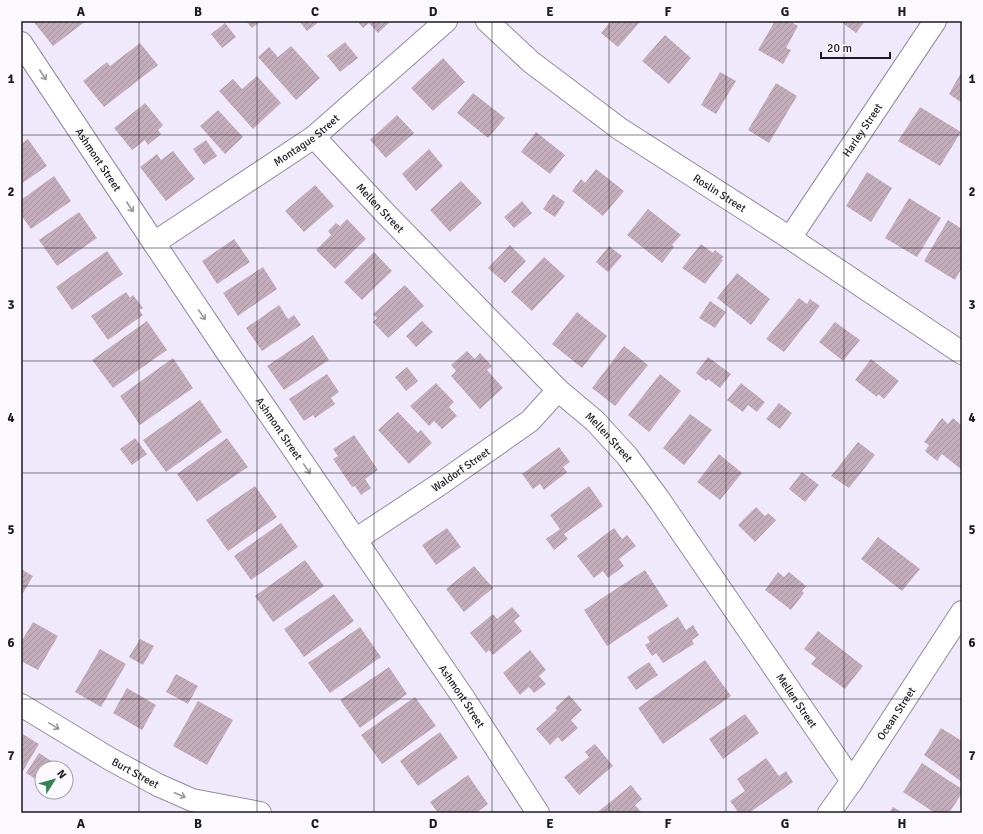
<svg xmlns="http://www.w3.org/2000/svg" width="983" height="834" font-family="Signika,sans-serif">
<defs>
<pattern id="building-hatch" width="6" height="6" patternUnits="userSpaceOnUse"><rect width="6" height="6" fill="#c4adbb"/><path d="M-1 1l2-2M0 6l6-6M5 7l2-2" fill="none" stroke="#a894a0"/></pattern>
</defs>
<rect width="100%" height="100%" fill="#f0e9fc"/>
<!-- building -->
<path fill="url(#building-hatch)" d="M33 21H86L53 46Z
M246 21H261L252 28Z
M299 21H320L307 31Z
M357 21H391L378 33 369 23 363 28Z
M611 21H641L618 47 601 33Z
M775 21H789L798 26 786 48 791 50 783 64 758 50Z
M840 21H865L856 33Z
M225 23 236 37 222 48 211 34Z
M665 35 691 58 669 84 642 61Z
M345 42 358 58 340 72 327 56Z
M140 43 158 65 104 107 83 81 107 62 110 66Z
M291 46 320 78 296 100 258 57 269 47 278 57Z
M443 58 465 82 433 111 411 88Z
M962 71V103L949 94Z
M720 72 736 81 716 114 701 105Z
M257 76 281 103 253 129 219 91 233 79 242 89Z
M776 83 797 96 769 143 748 130Z
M473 93 505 118 488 138 457 113Z
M145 103 163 125 158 130 161 134 148 145 145 140 132 150 114 128Z
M920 107 961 132 940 166 898 141Z
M218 110 243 137 225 154 200 126Z
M397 115 414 133 386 158 370 140Z
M536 132 565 155 550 174 521 152Z
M28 139 47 166 21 184V144Z
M206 140 217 156 204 165 193 149Z
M429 149 443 166 416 191 402 174Z
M173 151 195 179 166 201 140 167 157 154 161 160Z
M596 169 624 191 603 216 572 191 581 179 585 183Z
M867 172 892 188 871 222 846 206Z
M54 176 71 201 31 229 21 215V200Z
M461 181 482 203 450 232 430 210Z
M315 185 334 206 304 232 285 211Z
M553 194 565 202 555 217 543 209Z
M909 198 941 218 917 257 885 238Z
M522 201 532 213 514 228 504 217Z
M648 209 681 235 672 245 674 247 662 263 627 235Z
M79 212 97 238 57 266 39 240Z
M347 219 366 239 335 269 316 250 331 235 328 231 336 223 340 226Z
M948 220 962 229V268L955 280 924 261Z
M234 239 250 262 217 284 202 261Z
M701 244 713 253 715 250 724 257 721 259 723 260 705 284 682 268Z
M510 245 526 261 505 283 488 268Z
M609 246 622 256 608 272 596 262Z
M107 251 123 274 72 310 56 287Z
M374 252 392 271 362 300 344 282Z
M544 257 565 276 532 311 511 292Z
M263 267 277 289 238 316 223 293Z
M737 273 770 299 751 325 717 298Z
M405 285 424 306 388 338 373 322 377 318 373 314Z
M126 292 130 298 133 295 143 308 139 310 143 315 108 340 91 316Z
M799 298 807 304 810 299 820 306 784 352 766 339Z
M710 301 726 312 715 328 699 318Z
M279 305 288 319 294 315 301 325 262 351 246 328Z
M577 312 607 336 582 368 552 344Z
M147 321 167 350 113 388 92 360Z
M422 321 433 332 416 347 406 336Z
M835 322 860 340 843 361 819 342Z
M313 335 329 360 284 390 267 366Z
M624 346 648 365 615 406 592 388Z
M467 351 475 359 480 353 492 366 487 370 503 388 480 409 451 376 456 371 451 365Z
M708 357 731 374 720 388 708 379 706 381 696 373Z
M173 358 193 388 140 425 120 396Z
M871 359 899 381 884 399 878 394 877 397 855 380Z
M407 367 418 381 406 391 395 377Z
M327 374 339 392 331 398 335 404 315 418 313 415 304 421 289 399Z
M660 374 681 391 649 432 628 415Z
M436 383 454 402 449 407 457 416 442 429 434 421 429 426 410 406Z
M741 383 765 402 757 412 748 405 743 412 727 400Z
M200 400 222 432 166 472 143 440Z
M779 403 792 413 780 429 766 419Z
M398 412 418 433 421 430 432 443 409 464 378 430Z
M690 414 712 430 684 465 663 448Z
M942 418 948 424 953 418 962 426V428L960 431 962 432V470L942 454 937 461 925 451 929 445 924 442Z
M354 435 378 470 365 479 371 488 361 495 355 486 352 487 333 459 338 456 333 449Z
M135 438 147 454 132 465 120 449Z
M227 438 248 467 197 502 177 474Z
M858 442 875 455 849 488 831 476Z
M559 447 570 462 563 467 567 472 544 490 540 484 533 489 522 474Z
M719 454 742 473 720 500 697 482Z
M802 472 819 485 805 502 789 489Z
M255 486 277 517 228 551 206 520Z
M589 486 603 506 564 534 568 539 554 550 546 539 560 529 550 515Z
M756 507 765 516 768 513 776 520 755 542 738 525Z
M281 523 298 547 251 580 234 556Z
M447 528 461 547 436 565 422 545Z
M614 528 622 539 627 535 636 546 619 559 624 566 608 578 603 571 594 578 577 556Z
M878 537 920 569 902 591 861 559Z
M305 560 324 586 273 622 255 596Z
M474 566 493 588 464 612 446 589Z
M21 569 33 576 22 595 21 594Z
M645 570 668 606 607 646 584 610Z
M778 572 784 577 789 572 806 586 802 591 804 593 791 610 765 590Z
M334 594 354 621 304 657 284 629Z
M512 607 520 616 514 621 522 631 493 655 489 650 486 653 470 633 493 614 497 619Z
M678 617 686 630 693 625 699 635 692 640 694 644 663 663 656 653 652 656 645 645 650 642 647 637Z
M33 622 58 636 38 670 21 661V642Z
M360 627 381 657 330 693 308 663Z
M818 631 863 666 845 689 811 664 816 658 804 649Z
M140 639 154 646 143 665 129 657Z
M100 649 126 664 101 707 75 692Z
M530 650 546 670 539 676 546 684 534 693 529 687 520 695 503 673Z
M705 660 731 696 663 744 638 708Z
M649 662 658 675 636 690 627 677Z
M389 667 407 694 360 728 340 700Z
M176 674 198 686 188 704 166 692Z
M127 688 156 705 142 730 113 713Z
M569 695 582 710 571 720 578 728 562 742 558 737 550 745 536 729 557 710 555 708Z
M415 697 436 726 382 764 361 735Z
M198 701 233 720 207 765 173 746Z
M745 714 759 733 723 759 709 739Z
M941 728 962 741V782L924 755Z
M440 732 458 758 418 786 400 761Z
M21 733 39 744 21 774Z
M595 744 613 766 579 795 564 777 589 757 585 752Z
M39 753 62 768H42V783L26 773Z
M766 758 779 776 786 771 793 782 749 813H739L730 801 745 791 737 779Z
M922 763 962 789V793L949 813H935L903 792Z
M468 775 488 804 476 813H438L430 802Z
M631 785 642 799 635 805 642 813H601L599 811Z
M893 807 903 813H889Z"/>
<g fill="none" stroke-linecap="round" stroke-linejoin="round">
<!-- minor casing -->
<g stroke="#938ba1" stroke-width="24">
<g id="minor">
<path id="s1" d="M487 21 531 62 620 129 790 238 962 353"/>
<path id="s2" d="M21 43 154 243 231 358 463 697 538 813"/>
<path id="s3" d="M314 137 385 213 558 390 595 421 627 456 658 498 852 781"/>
<path id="s4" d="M790 238 935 21"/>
<path id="s5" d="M154 243 314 137 446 21"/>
<path id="s6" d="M355 540 440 484 530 421 558 390"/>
<path id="s7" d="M21 705 110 759 158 785 192 800 260 813"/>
<path id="s8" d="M829 813 852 781 962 612"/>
</g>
</g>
<!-- minor -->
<use href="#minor" stroke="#fff" stroke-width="22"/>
</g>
<!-- one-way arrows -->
<defs><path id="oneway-shaft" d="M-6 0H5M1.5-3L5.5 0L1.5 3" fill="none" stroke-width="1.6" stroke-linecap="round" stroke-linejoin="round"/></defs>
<g stroke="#99989b">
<use href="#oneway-shaft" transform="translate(43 75) rotate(57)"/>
<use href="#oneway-shaft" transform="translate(130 207) rotate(57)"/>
<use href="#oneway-shaft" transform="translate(202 315) rotate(56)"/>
<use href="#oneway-shaft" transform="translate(307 469) rotate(56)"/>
<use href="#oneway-shaft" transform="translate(54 726) rotate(31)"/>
<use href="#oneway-shaft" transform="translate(180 795) rotate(23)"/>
</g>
<!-- grid -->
<path fill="none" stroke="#1c1921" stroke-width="1" stroke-opacity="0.55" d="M139 21V813M257 21V813M374 21V813M492 21V813M609 21V813M726 21V813M844 21V813M21 135H962M21 248H962M21 361H962M21 473H962M21 586H962M21 699H962"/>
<g text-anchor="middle" stroke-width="3" stroke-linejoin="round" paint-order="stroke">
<!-- street labels -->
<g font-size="11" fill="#1c1921" stroke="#fbf9fe">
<text dy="4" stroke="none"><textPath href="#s4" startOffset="130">Harley Street</textPath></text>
<text dy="4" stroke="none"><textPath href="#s5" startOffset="184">Montague Street</textPath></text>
<text dy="4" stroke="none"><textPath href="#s2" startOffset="140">Ashmont Street</textPath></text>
<text dy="4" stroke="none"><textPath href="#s1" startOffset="290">Roslin Street</textPath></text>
<text dy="4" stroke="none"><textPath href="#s3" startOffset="97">Mellen Street</textPath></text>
<text dy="4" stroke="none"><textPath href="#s2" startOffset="464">Ashmont Street</textPath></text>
<text dy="4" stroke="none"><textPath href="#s3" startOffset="421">Mellen Street</textPath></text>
<text dy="4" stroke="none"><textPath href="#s6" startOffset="127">Waldorf Street</textPath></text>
<text dy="4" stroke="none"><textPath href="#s2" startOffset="788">Ashmont Street</textPath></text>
<text dy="4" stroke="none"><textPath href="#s3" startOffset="745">Mellen Street</textPath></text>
<text dy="4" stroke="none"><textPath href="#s8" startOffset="120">Ocean Street</textPath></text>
<text dy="4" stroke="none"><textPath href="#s7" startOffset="133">Burt Street</textPath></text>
</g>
</g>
<!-- border -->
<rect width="983" height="834" fill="none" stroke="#fbf9fe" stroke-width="44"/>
<!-- north arrow -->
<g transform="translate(54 780) rotate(53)"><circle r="19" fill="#fbf9fe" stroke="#a29fa6"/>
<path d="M0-3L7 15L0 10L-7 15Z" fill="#378453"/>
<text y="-6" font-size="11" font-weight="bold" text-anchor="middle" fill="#1c1921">N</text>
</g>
<!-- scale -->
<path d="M821 52v6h69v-6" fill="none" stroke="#1c1921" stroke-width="2"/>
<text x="827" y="52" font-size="12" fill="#1c1921" stroke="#fbf9fe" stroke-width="3" paint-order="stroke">20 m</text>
<rect x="22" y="22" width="939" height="790" fill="none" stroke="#1c1921" stroke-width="1.5"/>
<g font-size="13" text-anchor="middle" font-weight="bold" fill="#1c1921">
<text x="81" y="16">A</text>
<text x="198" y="16">B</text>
<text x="315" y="16">C</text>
<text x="433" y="16">D</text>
<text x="550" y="16">E</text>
<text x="668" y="16">F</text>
<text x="785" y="16">G</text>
<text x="902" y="16">H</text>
<text x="11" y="83">1</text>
<text x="972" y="83">1</text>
<text x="11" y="196">2</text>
<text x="972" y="196">2</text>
<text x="11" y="309">3</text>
<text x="972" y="309">3</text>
<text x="11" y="422">4</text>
<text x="972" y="422">4</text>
<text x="11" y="534">5</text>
<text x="972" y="534">5</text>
<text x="11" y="647">6</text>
<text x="972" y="647">6</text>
<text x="11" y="760">7</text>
<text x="972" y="760">7</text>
<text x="81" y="828">A</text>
<text x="198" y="828">B</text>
<text x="315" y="828">C</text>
<text x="433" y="828">D</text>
<text x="550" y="828">E</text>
<text x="668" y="828">F</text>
<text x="785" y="828">G</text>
<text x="902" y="828">H</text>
</g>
</svg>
